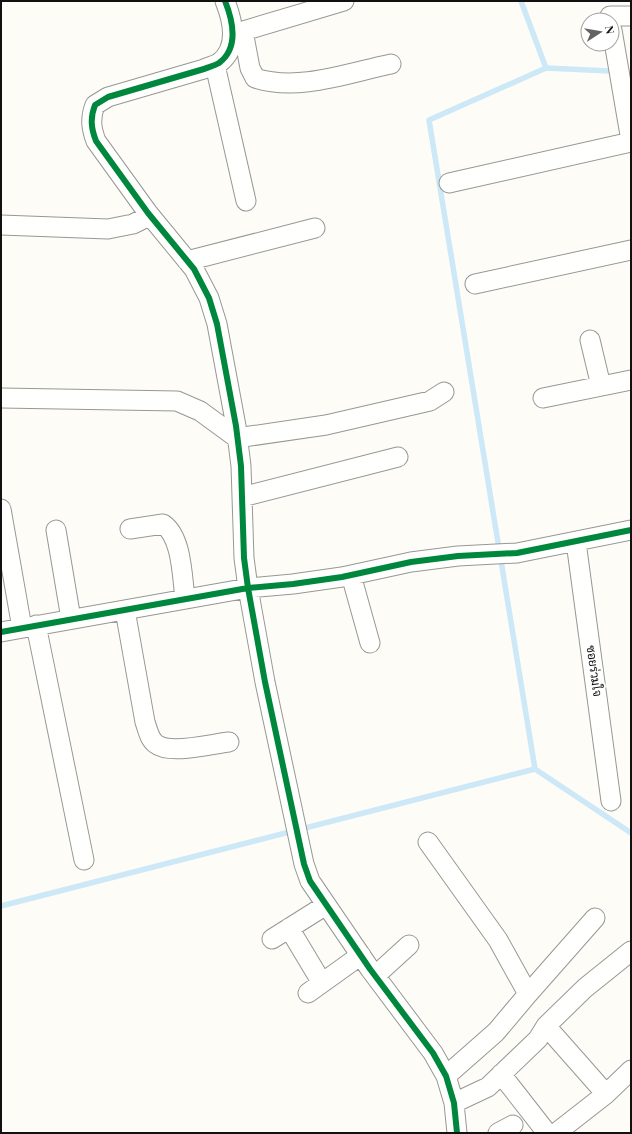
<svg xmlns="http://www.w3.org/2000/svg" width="632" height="1134" font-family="'Playfair Display',Sarabun,serif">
<rect width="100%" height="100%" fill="#fdfcf7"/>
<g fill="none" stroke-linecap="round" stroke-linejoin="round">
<!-- stream -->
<path stroke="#cde8f7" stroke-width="5.5" d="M521 1 546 68
M631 72 546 68 429 120 535 769 631 833
M1 906 535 769"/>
<!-- minor casing -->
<g stroke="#979795" stroke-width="21">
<path id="minor" d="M225 1C233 21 239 48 219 63 214 66 208 67 204 69L108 97 95 105C90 118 91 128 96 141L148 213 194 269 209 298 217 324 236 426 241 466 244 558 248 588 265 682 304 864 310 881 370 969 433 1053 446 1076 454 1103 457 1133
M610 16H631
M612 30 631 141
M243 31 250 68 255 78C298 92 348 73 391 64
M233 34 344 1
M215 65 246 201
M449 183 631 142
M1 225 108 229 133 224 145 218 148 213
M187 261 315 228
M475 284 631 250
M590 340 601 386
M1 398 177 401 200 411 237 438 326 425 430 401 444 392
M543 398 631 380
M242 497 398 457
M1 509 22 628
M130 529 163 524C182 537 182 576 185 598
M56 530 71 619
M576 542 611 801
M351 575 370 643
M125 610 145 722C148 730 149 739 156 744 170 755 211 744 229 742
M36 625 84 860
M1 632 248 588 293 584 342 577 411 562 458 556 517 553 631 530
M428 842 498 940 528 994 496 1032 446 1076
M289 928 322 983
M272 939 326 905
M375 976 409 945
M308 993 361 955
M528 994 595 918
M546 1026 606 1094
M501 1074 547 1133
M454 1103 488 1087 538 1039 546 1026 585 988 631 951
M498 1133 513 1125
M556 1133 606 1094 631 1070"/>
</g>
<!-- minor -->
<use href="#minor" stroke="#fffffe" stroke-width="19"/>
<!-- cycleway casing -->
<g stroke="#fff" stroke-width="8">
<path id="cycleway" d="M225 1C233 21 239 48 219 63 214 66 208 67 204 69L108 97 95 105C90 118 91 128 96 141L148 213 194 269 209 298 217 324 236 426 241 466 244 558 248 588 265 682 304 864 310 881 370 969 433 1053 446 1076 454 1103 457 1133
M1 632 248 588 293 584 342 577 411 562 458 556 517 553 631 530"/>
</g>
<!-- cycleway -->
<use href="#cycleway" stroke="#00873e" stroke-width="6"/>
</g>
<g text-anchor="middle" stroke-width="4" stroke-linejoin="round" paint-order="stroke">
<!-- street labels -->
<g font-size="12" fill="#111" stroke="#fff">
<text transform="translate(594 671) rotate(82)" y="4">ซอยร่วมใจ</text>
</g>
</g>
<!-- border -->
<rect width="632" height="1134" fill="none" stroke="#111111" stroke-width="4"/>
<!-- north arrow -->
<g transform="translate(600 32) rotate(78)"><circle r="19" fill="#ffffff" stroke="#a0a0a0"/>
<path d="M0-3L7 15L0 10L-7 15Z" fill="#646362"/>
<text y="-6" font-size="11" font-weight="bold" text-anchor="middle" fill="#111111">N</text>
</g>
</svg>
